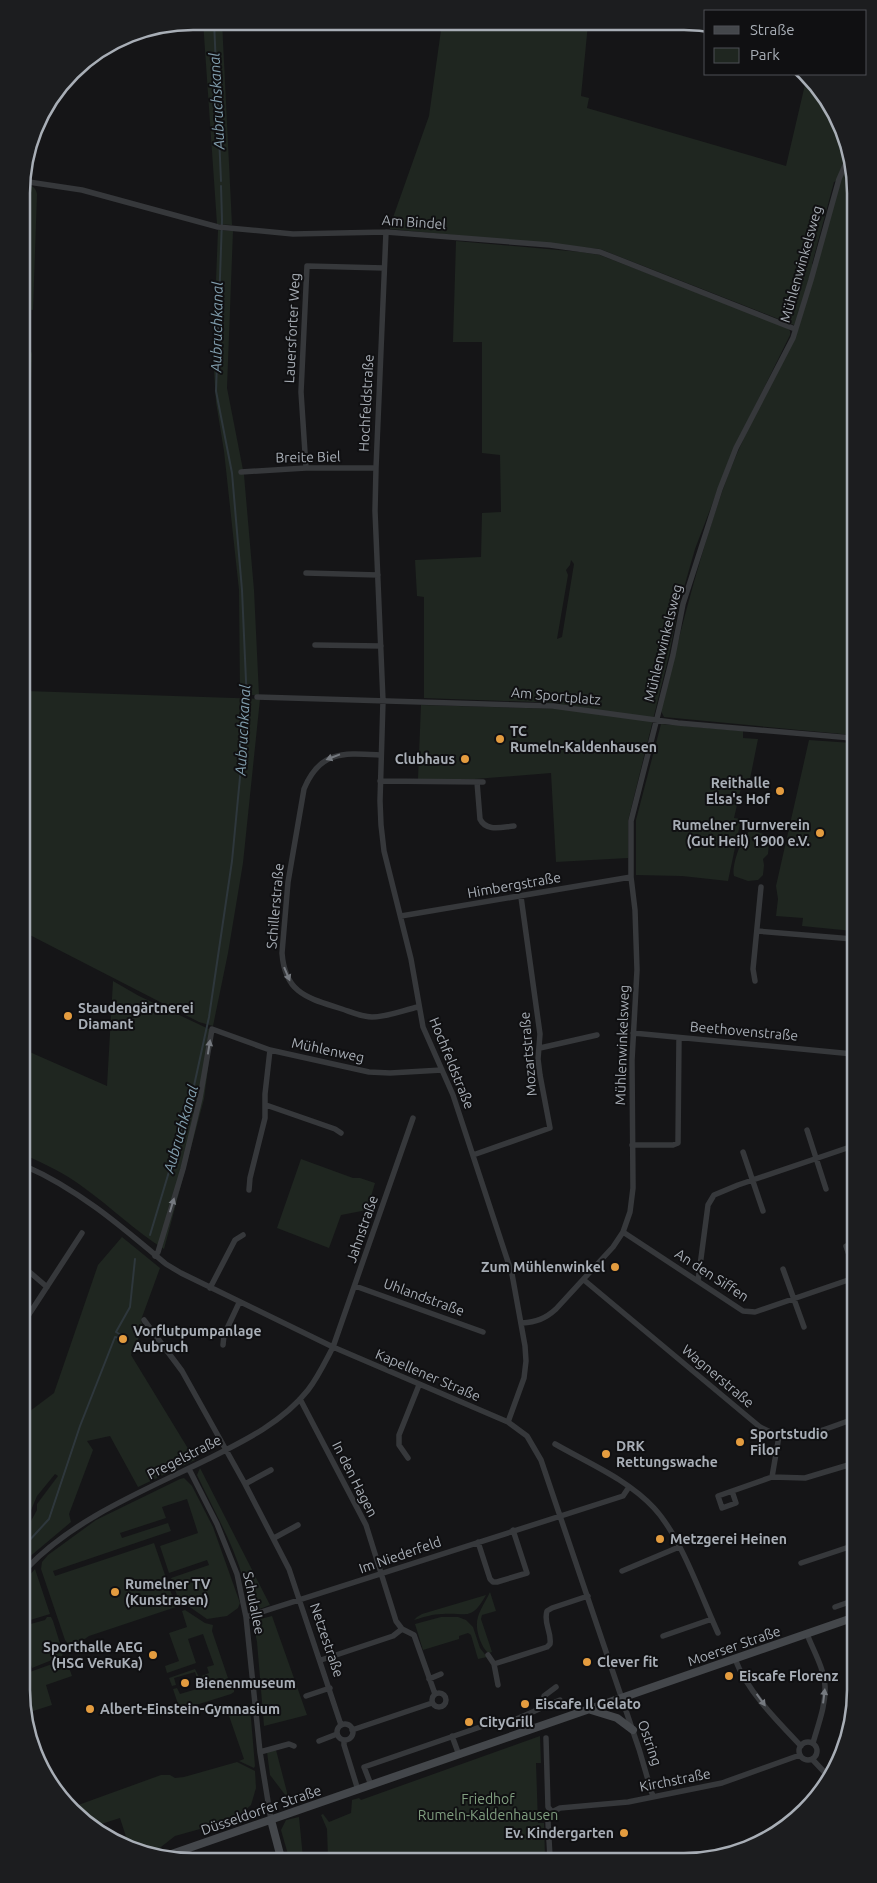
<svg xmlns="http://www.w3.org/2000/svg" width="877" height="1883" font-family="Ubuntu,sans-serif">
<rect width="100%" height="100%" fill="#151517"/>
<!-- green -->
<path fill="#1f2620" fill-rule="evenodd" d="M203 21H222L232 225 217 224Z
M442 23 588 24 581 96 589 98 587 108 786 166 807 76 833 107 850 149 852 735 664 717 661 711C679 637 697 564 722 492 742 435 772 381 799 327L600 249 390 229V226L429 116ZM838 180 815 265 812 264 834 182Z
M22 184C30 185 35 185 37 194L33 310 22 309Z
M218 230 233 231 227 388 244 475 254 590 259 695H240L239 590 224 451 216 402 213 356Z
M456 241 581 252 600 255 787 327 790 331V335L731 455 695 549 679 605 669 655 628 821V858L556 862 551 773 475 779H418L421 705 561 709 560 703 424 698V597L417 596 415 560 481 557 482 513 501 512 500 455 482 453V342H453ZM571 560 574 564 562 637 557 639 568 575 566 570 570 565Z
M22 347 30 348 32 354 23 589Z
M26 691 260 699 243 863 228 953 213 1026 199 1022 24 932V692Z
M661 724 743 731V738L758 739 748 789 741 788 734 818 741 819 728 881 682 876 636 875V820Z
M809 740 852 743 853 931 802 926 803 918 776 916 778 899 776 886Z
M751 830 764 834 769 844 768 854 763 859 764 865 763 875 758 880 748 881 734 876C731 866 742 835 751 830Z
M113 981 139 996 213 1031 204 1099 164 1249C135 1231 111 1207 83 1187 66 1174 45 1164 25 1155V1050L107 1086Z
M301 1159 353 1178H360L375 1183 367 1210 341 1215 329 1248 277 1228Z
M122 1237 160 1268 141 1320 143 1328 131 1355 195 1460 138 1487 110 1436 87 1441 93 1450 69 1514 71 1522 27 1559 26 1530 37 1510V1504L58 1476 55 1474 37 1496 26 1522V1414L54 1393 98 1265Z
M200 1468 270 1605 257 1610H253C245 1603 246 1587 243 1578 232 1541 213 1509 197 1475Z
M184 1478 192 1486 213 1527 240 1603 238 1608 227 1616 207 1619 184 1603 180 1604 171 1578 209 1565 207 1560 169 1573 160 1546 198 1533 187 1499 162 1507 166 1518 120 1533 122 1538 168 1523 171 1531 53 1571 55 1576 154 1543 176 1607 89 1636 76 1645H69L65 1640 41 1569 42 1562 48 1555 96 1520 180 1479Z
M35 1569 50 1614 27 1621V1578Z
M490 1592 496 1611 482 1615 481 1619 492 1652 488 1653C484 1649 482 1645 480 1640 472 1618 481 1611 490 1592Z
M486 1595C471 1622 467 1612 442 1614 433 1614 424 1617 414 1620L417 1617 422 1614Z
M185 1610 205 1623 213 1625 212 1631 230 1684 234 1688V1692L231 1694 180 1710 173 1689 177 1688 180 1694 200 1688 195 1672 174 1678 176 1685 172 1686 169 1678 195 1669 199 1677 209 1673 207 1667 214 1665 203 1634 188 1639 196 1663 167 1673 165 1666 179 1661 169 1633 187 1627 182 1611Z
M272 1616 307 1715 264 1726 257 1642 254 1627 255 1622 260 1619Z
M47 1617H51L53 1621 63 1653 62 1656 32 1668 27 1654V1625L45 1620Z
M441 1617H458L466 1620 473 1627 480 1648 487 1657 478 1659 471 1635 468 1633 459 1636V1639L423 1650 415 1624Z
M66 1659 72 1676 46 1685 52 1705 27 1713V1673Z
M244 1704H247L250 1707 255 1766 254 1768 239 1761 244 1759 227 1710Z
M540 1736 541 1763H536L538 1823H544L545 1857 328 1858 327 1829 321 1815 323 1814 329 1822 351 1813 352 1800 359 1798 361 1800Z
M276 1750 289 1800 270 1775 267 1752Z
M237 1762 255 1771 256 1788 251 1805 242 1813 232 1820 175 1836 152 1854 128 1843 120 1818 95 1826 80 1819 70 1808 161 1775H170L175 1778 184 1777Z
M299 1817 303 1858H289L281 1830 286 1820Z"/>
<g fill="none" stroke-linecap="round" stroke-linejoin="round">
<!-- stream -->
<path stroke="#2e373c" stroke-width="2" d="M214 21 221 181
M150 1235 192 1095 209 1017 232 861 247 704 242 590 232 473 216 391 222 220 221 186
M121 1335 116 1332 130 1307 135 1259
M27 1543 49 1519 80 1426 115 1337 120 1338"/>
<!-- street -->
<path stroke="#36383b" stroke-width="5.5" d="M22 181 82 190 218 227 293 234 386 232 550 245 600 252 795 329
M386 232 376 468 375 511 383 701 380 801 381 825 384 851 411 959 423 1027 453 1095 512 1274 525 1346 526 1361 524 1378 508 1422
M306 468 301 392 307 266 384 268
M241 472 306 468H376
M306 573 378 575
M315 645 381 646
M257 697 553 706 678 723 852 738
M381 755C344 753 320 750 304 789L288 882 282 953C285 994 308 998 342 1009 351 1012 362 1017 372 1017 387 1017 404 1010 418 1007
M380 781 483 782
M477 782 480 819C486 832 502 827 514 826
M401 916 631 877
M757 931 853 939
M755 981 753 969 761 887
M633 1033 853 1054
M540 1048 597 1035
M266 1105 335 1129 341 1133
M807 1130 826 1189
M632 1145H673L678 1143 679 1038
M743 1152 763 1211
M473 1155 550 1128 540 1075 538 1059 540 1034 521 897
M25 1166C78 1189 122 1227 166 1264L181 1273 333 1347 508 1422 527 1436 541 1460 639 1749 653 1797
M249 1190 250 1178 265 1118V1094L270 1050
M623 1232 743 1311 755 1312 854 1278
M846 1246 854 1269
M155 1256 158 1252 183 1169 200 1098 212 1029 270 1050 369 1072 390 1073 442 1070
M26 1269 47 1287
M783 1269 804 1327
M584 1280 760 1427C794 1446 821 1430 854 1419
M698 1281 708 1205 714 1195 738 1185 853 1146
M355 1286 483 1332
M210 1288 235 1240 243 1235
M26 1319 82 1233
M144 1320 182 1371 245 1484 289 1569 341 1725
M522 1323C536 1322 545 1319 556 1309L613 1247 623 1232 630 1212 633 1188 632 1060 637 970 635 910 631 877V821L673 655 683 604 720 489 736 448 793 338 811 280 839 179 850 154
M223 1345 224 1335 239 1303
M300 1399 366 1525 396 1621 402 1629 414 1635 435 1694
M555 1444C588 1463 627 1479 654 1508 681 1537 701 1596 718 1633
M408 1458 399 1445V1435L419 1385
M189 1469 217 1524 237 1574 246 1617 260 1752 271 1820
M772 1477 805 1478 855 1463
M245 1484 271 1470
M732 1491 736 1503 722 1508 718 1496 772 1477 779 1436
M274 1538 298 1525
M478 1542 490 1579 493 1582H497L527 1573 513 1530
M801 1563 855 1545
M27 1568C76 1517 146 1490 208 1459 244 1441 283 1422 308 1390 318 1377 325 1362 333 1347L413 1118
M622 1571 679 1547
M835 1607 855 1600
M246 1617 623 1496 629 1487
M807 1634C813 1650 824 1668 825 1686 826 1705 818 1725 813 1743
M663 1636 712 1619
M488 1655 494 1664
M735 1659C747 1691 778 1722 801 1746
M321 1660 393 1636 402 1629
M429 1679 441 1674
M498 1685 494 1664 547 1647 550 1644C552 1632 543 1623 547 1611L552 1608 588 1596
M432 1700a7 7 0 1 1 14 0a7 7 0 1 1-14 0Z
M306 1696 330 1688
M544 1705V1696L556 1687
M337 1732a8 8 0 1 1 16 0a8 8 0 1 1-16 0Z
M352 1730 432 1703
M452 1736 459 1755
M546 1738 548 1807 552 1812
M344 1740V1745L358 1790
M319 1741 337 1734
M799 1751a9 9 0 1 1 18 0a9 9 0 1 1-18 0Z
M260 1752 289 1744 294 1746
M812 1759 829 1777
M371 1785 364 1767 483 1726C511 1726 535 1709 560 1700
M552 1812 560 1808 628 1802 722 1783 800 1755
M550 1857 548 1822 552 1812"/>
<!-- secondary -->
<path stroke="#44474b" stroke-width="8" d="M591 1710 617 1718 633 1730
M271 1820 281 1858
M160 1858 855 1617"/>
</g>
<!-- one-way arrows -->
<defs><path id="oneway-solid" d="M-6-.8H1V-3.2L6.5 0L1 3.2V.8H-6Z" transform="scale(1.25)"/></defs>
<g fill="#75797f">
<use href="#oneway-solid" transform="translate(333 757) rotate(159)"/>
<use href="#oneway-solid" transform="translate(287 974) rotate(67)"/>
<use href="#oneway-solid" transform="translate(209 1047) rotate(-81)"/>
<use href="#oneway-solid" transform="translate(172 1205) rotate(-73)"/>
<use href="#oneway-solid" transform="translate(824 1696) rotate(-83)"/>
<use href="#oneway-solid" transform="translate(761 1700) rotate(54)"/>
</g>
<!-- markers -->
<g fill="#e49c3f" stroke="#101012" stroke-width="2">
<circle cx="500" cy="739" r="5"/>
<circle cx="465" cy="759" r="5"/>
<circle cx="780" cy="791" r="5"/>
<circle cx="820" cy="833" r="5"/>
<circle cx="68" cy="1016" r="5"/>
<circle cx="615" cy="1267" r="5"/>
<circle cx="123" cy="1339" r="5"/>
<circle cx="740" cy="1442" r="5"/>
<circle cx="606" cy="1454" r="5"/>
<circle cx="660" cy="1539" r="5"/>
<circle cx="115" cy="1592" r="5"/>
<circle cx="153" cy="1655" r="5"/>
<circle cx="587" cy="1662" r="5"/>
<circle cx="729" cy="1676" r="5"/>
<circle cx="185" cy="1683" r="5"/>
<circle cx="525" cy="1704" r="5"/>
<circle cx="90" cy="1709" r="5"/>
<circle cx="469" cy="1722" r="5"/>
<circle cx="624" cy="1833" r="5"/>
</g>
<g text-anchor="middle" stroke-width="4" stroke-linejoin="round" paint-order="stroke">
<!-- street labels -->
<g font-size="14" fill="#a8aeb6" stroke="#101012">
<text transform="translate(414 222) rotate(4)" y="5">Am Bindel</text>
<text transform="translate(801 264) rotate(-74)" y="5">Mühlenwinkelsweg</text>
<text transform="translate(292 328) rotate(-87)" y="5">Lauersforter Weg</text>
<text transform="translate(366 403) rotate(-87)" y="5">Hochfeldstraße</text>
<text transform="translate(308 457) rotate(-1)" y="5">Breite Biel</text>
<text transform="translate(663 643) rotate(-76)" y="5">Mühlenwinkelsweg</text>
<text transform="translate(556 696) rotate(5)" y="5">Am Sportplatz</text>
<text transform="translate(514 885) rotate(-10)" y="5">Himbergstraße</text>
<text transform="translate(275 906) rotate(-85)" y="5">Schillerstraße</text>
<text transform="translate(744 1031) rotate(5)" y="5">Beethovenstraße</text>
<text transform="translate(622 1045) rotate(-88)" y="5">Mühlenwinkelsweg</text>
<text transform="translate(328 1050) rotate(12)" y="5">Mühlenweg</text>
<text transform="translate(528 1054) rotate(-95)" y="5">Mozartstraße</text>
<text transform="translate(452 1063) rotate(68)" y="5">Hochfeldstraße</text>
<text transform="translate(362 1229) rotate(-71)" y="5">Jahnstraße</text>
<text transform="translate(712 1275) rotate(33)" y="5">An den Siffen</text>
<text transform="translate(424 1297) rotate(20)" y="5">Uhlandstraße</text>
<text transform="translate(428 1375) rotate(23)" y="5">Kapellener Straße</text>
<text transform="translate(718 1376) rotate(40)" y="5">Wagnerstraße</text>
<text transform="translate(184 1457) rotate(-27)" y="5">Pregelstraße</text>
<text transform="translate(355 1479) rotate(63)" y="5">In den Hagen</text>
<text transform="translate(400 1555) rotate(-19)" y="5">Im Niederfeld</text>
<text transform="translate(254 1603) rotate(79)" y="5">Schulallee</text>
<text transform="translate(327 1640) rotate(71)" y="5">Netzestraße</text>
<text transform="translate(734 1646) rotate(-19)" y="5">Moerser Straße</text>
<text transform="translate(650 1743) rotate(71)" y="5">Ostring</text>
<text transform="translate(675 1780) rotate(-11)" y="5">Kirchstraße</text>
<text transform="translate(261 1810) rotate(-19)" y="5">Düsseldorfer Straße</text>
</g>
<!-- poi labels -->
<g font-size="14" font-weight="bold" fill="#a8aeb6" stroke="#101012" text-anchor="start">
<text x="510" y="736">TC<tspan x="510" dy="16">Rumeln-Kaldenhausen</tspan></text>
<text x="455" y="764" text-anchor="end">Clubhaus</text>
<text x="770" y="788" text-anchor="end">Reithalle<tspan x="770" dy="16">Elsa's Hof</tspan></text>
<text x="810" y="830" text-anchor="end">Rumelner Turnverein<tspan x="810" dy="16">(Gut Heil) 1900 e.V.</tspan></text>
<text x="78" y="1013">Staudengärtnerei<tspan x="78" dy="16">Diamant</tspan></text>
<text x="605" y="1272" text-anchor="end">Zum Mühlenwinkel</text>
<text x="133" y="1336">Vorflutpumpanlage<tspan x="133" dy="16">Aubruch</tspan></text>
<text x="750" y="1439">Sportstudio<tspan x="750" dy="16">Filor</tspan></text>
<text x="616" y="1451">DRK<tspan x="616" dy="16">Rettungswache</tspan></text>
<text x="670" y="1544">Metzgerei Heinen</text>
<text x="125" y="1589">Rumelner TV<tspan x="125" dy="16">(Kunstrasen)</tspan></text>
<text x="143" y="1652" text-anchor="end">Sporthalle AEG<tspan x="143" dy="16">(HSG VeRuKa)</tspan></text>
<text x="597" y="1667">Clever fit</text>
<text x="739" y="1681">Eiscafe Florenz</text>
<text x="195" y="1688">Bienenmuseum</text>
<text x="535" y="1709">Eiscafe Il Gelato</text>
<text x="100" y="1714">Albert-Einstein-Gymnasium</text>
<text x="479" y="1727">CityGrill</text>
<text x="614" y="1838" text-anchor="end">Ev. Kindergarten</text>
</g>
<!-- park labels -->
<g font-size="14" fill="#819f80" stroke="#101012">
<text x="488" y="1804">Friedhof<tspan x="488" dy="16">Rumeln-Kaldenhausen</tspan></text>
</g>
<!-- water labels -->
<g font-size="15" font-style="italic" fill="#819eae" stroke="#101012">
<text transform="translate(217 101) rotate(-93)" y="5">Aubruchskanal</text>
<text transform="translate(217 327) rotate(-89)" y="5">Aubruchkanal</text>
<text transform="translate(243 730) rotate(-87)" y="5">Aubruchkanal</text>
<text transform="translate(181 1129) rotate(-74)" y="5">Aubruchkanal</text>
</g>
</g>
<!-- crop -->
<path d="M0 0H877V1883H0ZM193 30H684A163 163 0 0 1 847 193V1690A163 163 0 0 1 684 1853H193A163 163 0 0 1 30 1690V193A163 163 0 0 1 193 30Z" fill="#1c1d1f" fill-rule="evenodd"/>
<path fill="none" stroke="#a8aeb6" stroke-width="2.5" d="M193 30H684A163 163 0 0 1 847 193V1690A163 163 0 0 1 684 1853H193A163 163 0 0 1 30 1690V193A163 163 0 0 1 193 30Z"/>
<!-- legend -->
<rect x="704" y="10" width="162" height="65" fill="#101012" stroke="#4d4f54"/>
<rect x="714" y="26" width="25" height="8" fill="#44474b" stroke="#4d4f54"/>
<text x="750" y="35" font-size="15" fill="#a8aeb6">Straße</text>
<rect x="714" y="48" width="25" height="15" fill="#1f2620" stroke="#4d4f54"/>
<text x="750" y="60" font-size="15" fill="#a8aeb6">Park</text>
</svg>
